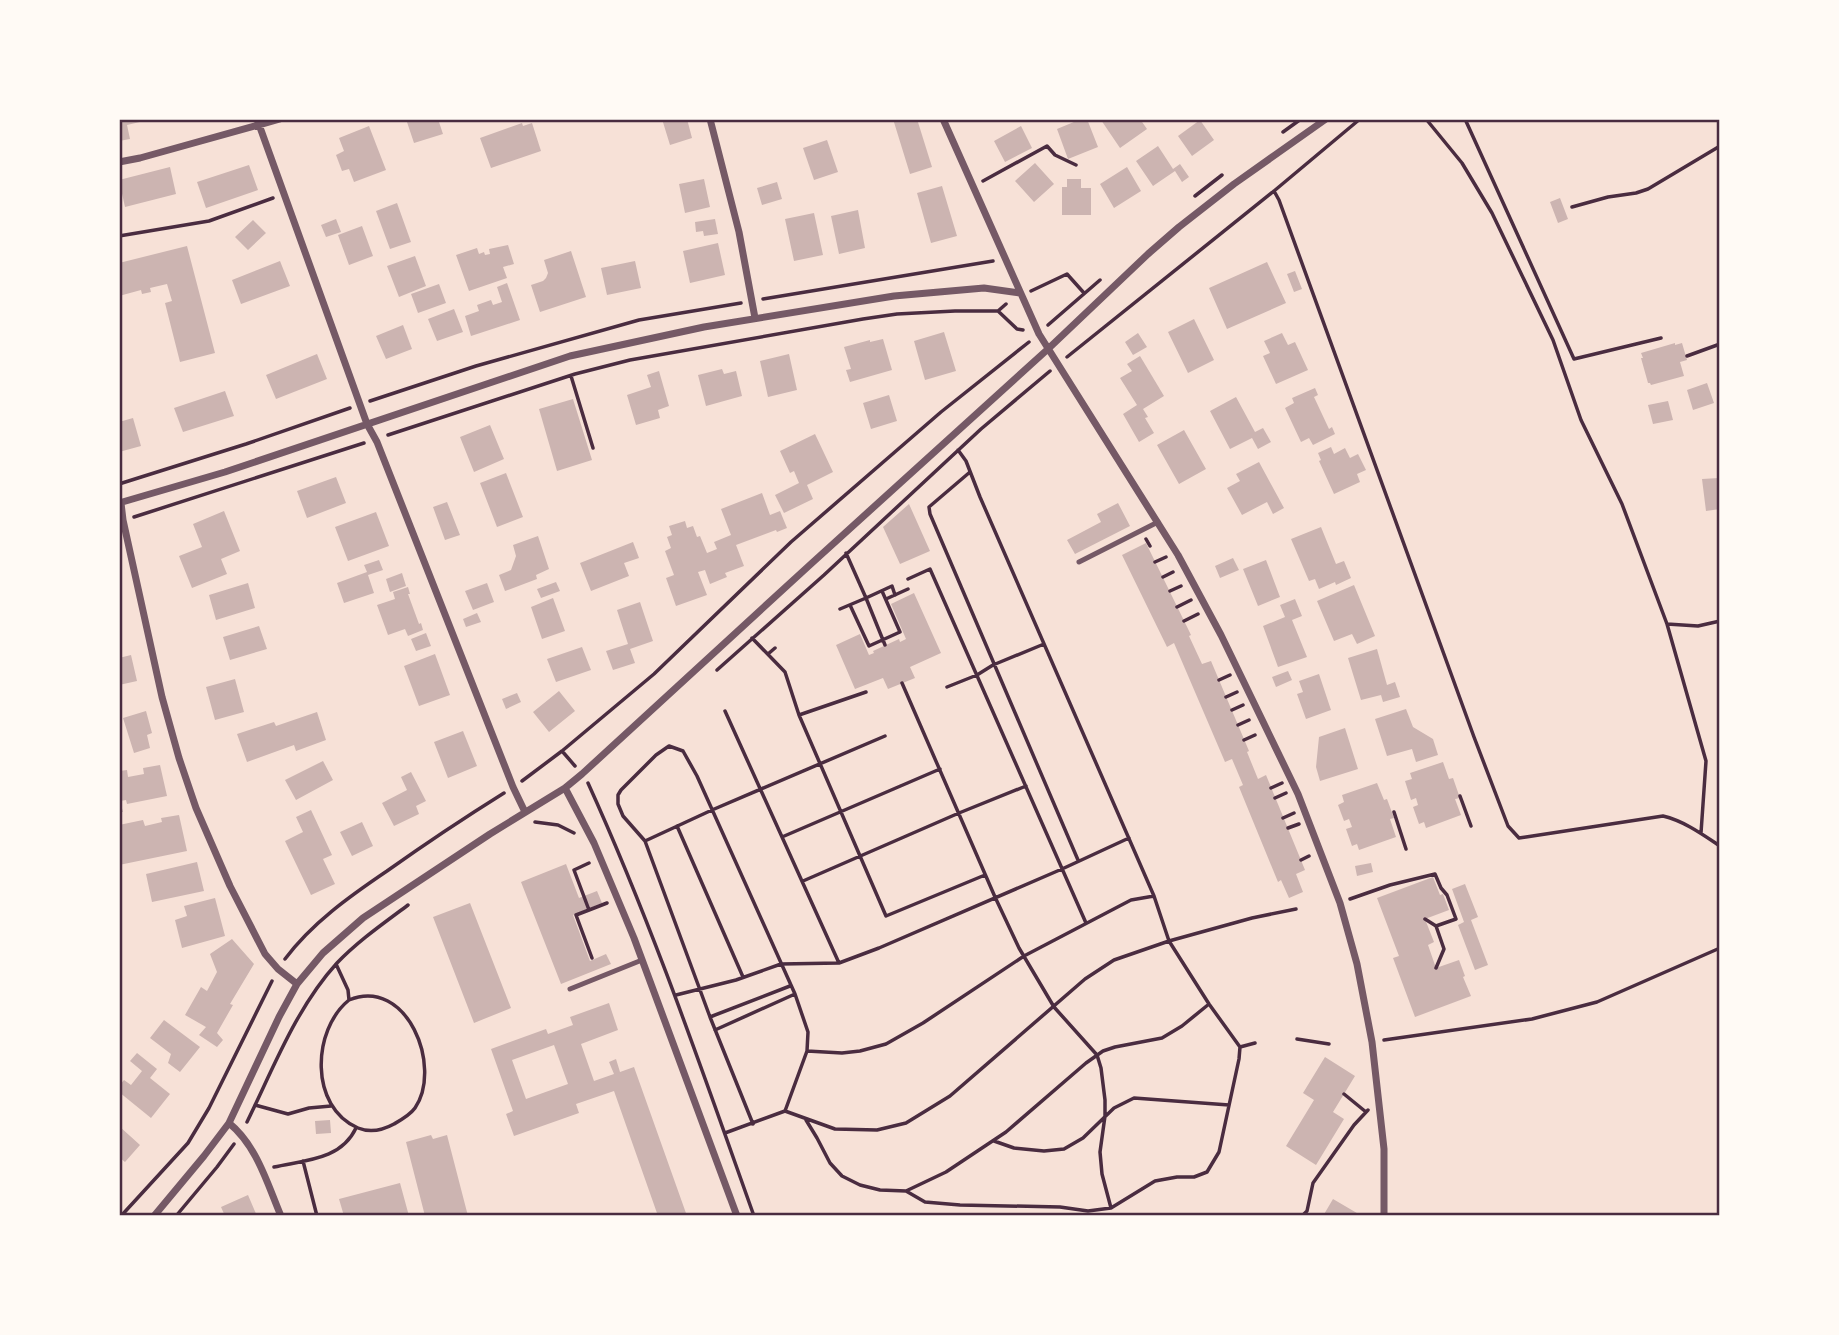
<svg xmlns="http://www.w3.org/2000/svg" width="1839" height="1335" font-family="'Varela Round',sans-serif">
<rect width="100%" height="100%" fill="#f7e1d7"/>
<!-- building -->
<path fill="#ccb4b1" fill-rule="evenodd" d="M119 119H143L144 121 127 125 130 139 119 141Z
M406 119H438L443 134 414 143Z
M662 119H687L692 138 670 145Z
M893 119H917L932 167 910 174Z
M1081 119H1087L1098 147 1068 159 1057 129Z
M1102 119H1140L1147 129 1120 148 1101 120Z
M1200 120 1214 140 1192 156 1178 136Z
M522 123 523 126 532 123 541 151 491 168 480 138Z
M369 126 386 170 354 182 349 169 342 171 336 155 344 151 339 138Z
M1021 126 1032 148 1005 162 994 141Z
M827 140 838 172 814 180 803 148Z
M1158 146 1173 169 1180 164 1189 177 1182 182 1175 171 1153 186 1136 161Z
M1035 163 1054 184 1034 202 1015 181Z
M249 165 258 190 206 208 197 182Z
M170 167 176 194 125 207 119 180Z
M1127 167 1141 191 1114 208 1100 184Z
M704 179 710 207 685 213 679 184Z
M1067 179H1081V188H1091V215H1062V187H1067Z
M777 182 782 199 762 205 757 188Z
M942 186 957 236 931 243 917 193Z
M1560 198 1568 219 1558 223 1550 202Z
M397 203 411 242 390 249 376 211Z
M858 210 865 248 839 254 831 216Z
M814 213 823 255 794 261 785 219Z
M336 219 341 232 326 237 321 225Z
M715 219 718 234 704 236 703 231 696 232 695 222Z
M253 220 266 233 248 250 235 237Z
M362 226 373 256 349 265 338 235Z
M718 243 725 275 690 283 683 251Z
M508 245 514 264 503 267 507 278 469 291 456 255 477 248 479 254 484 252 485 255 490 254 489 249Z
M187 246 215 353 180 362 165 303 172 301 167 284 150 288 151 292 142 294 141 290 119 296V263Z
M571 251 586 297 540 312 531 285 543 281 546 278 548 273 544 260Z
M415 256 426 286 399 297 387 266Z
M280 261 290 286 241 304 232 280Z
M635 261 641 288 607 295 601 268Z
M1267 262 1286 303 1227 329 1209 288Z
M1295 271 1302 289 1294 292 1287 274Z
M507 283 520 320 471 336 465 316 479 311 477 305 491 300 493 305 502 302 497 287Z
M439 284 446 303 418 313 411 294Z
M454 309 463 332 437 341 428 319Z
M1194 319 1214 360 1188 373 1168 332Z
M403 325 412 349 386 359 376 336Z
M944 332 956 371 925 380 914 341Z
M1138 333 1147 347 1133 355 1125 342Z
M1282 333 1288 345 1295 342 1308 370 1276 384 1263 356 1270 353 1264 341Z
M883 339 892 370 850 382 846 370 851 369 844 347 870 340V342Z
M1675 343V345L1682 343 1687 360 1680 362 1684 376 1651 385 1650 383H1648L1641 358H1643L1641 353Z
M317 354 327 379 276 399 266 375Z
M789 354 797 390 768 397 760 361Z
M1140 356 1164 396 1143 409 1148 417 1145 418 1154 433 1139 442 1123 414 1137 405 1120 378 1132 371 1127 364Z
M722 369 724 374 736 371 742 396 706 406 698 375Z
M659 371 669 406 658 410 660 418 636 425 627 395 651 387 647 375Z
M1707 383 1714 403 1693 410 1687 390Z
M1315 388 1318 395 1314 397 1329 429 1332 427 1335 434 1313 445 1309 438 1301 442 1285 408 1294 403 1292 398Z
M225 391 234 416 183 432 174 408Z
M889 395 897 421 871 429 863 403Z
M1236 397 1255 432 1263 428 1271 442 1258 449 1252 438 1230 449 1210 411Z
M573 399 592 460 557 471 539 409Z
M1668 401 1673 420 1653 424 1648 405Z
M133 418 141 446 119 452V422Z
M490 425 504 459 474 472 460 437Z
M1184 430 1206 469 1179 484 1157 445Z
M815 434 833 472 807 485 813 499 784 513 775 495 799 483 794 471 790 473 780 451Z
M1331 447 1334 454 1345 448 1350 458 1358 454 1366 470 1357 474 1360 482 1334 494 1319 461 1321 460 1318 453Z
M1259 462 1284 508 1273 514 1267 502 1242 515 1227 488 1240 481 1236 474Z
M506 473 523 517 497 527 480 483Z
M336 477 346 503 307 518 297 491Z
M1719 478 1720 509 1706 511 1702 479Z
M762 493 770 515 780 511 787 528 777 532 776 530 736 545 744 566 725 573 727 577 710 584 705 570 698 572 707 595 676 606 666 578 674 575 665 551 671 548 667 537 672 535 669 526 685 521 687 528 693 526 697 537 700 536 707 553 717 549 714 542 731 535 721 509Z
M447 502 460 535 445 540 433 507Z
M1118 503 1130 526 1075 554 1067 540 1101 522 1097 514Z
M909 504 930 551 900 564 883 527Z
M224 511 240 551 221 559 227 574 192 588 179 556 202 547 193 524Z
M376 512 389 546 348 561 335 527Z
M1321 527 1336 564 1344 561 1351 578 1336 585 1335 582 1319 589 1315 579 1309 581 1291 539Z
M538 536 549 569 536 575 537 579 505 591 499 575 511 570 516 556 513 545Z
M633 542 639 558 624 563 629 576 591 591 580 563Z
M1146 543 1191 635 1189 636 1202 664 1211 661 1249 751 1247 752 1258 779 1266 775 1305 870 1296 874 1303 892 1289 898 1281 880 1278 882 1239 787 1243 785 1232 759 1225 762 1174 643 1167 647 1122 555Z
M1233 558 1239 570 1220 578 1215 566Z
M379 560 383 570 368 575 374 593 344 603 337 583 367 572 364 565Z
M1266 560 1280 597 1258 606 1243 569Z
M402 573 406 586 390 592 386 579Z
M556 582 560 591 541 598 537 589Z
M248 583 255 608 216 620 209 595Z
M487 583 494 602 473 610 465 591Z
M1354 585 1375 636 1357 644 1352 634 1334 641 1317 601Z
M408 587 410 594H408L419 624 421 623 423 630 408 636 405 629 388 635 377 605 395 599 393 592Z
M914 593 941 653 910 667 915 678 888 689 883 678 855 689 836 645 860 634 869 655 874 653 873 651 899 639 900 642 906 639 891 604Z
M553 598 565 631 542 639 531 607Z
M1295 599 1302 616 1292 620 1307 657 1278 667 1263 626 1285 617 1280 605Z
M640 602 653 641 630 649 635 663 613 670 606 651 628 644 617 610Z
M477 613 481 622 466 627 463 619Z
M259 626 267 649 230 660 223 637Z
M426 633 431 646 416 651 411 639Z
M582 647 591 670 556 682 547 659Z
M1377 649 1387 685 1395 682 1400 697 1383 702 1381 695 1361 700 1348 658Z
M435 654 450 695 419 706 404 666Z
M131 655 137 681 119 685V658Z
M1288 671 1292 680 1276 687 1272 677Z
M1319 674 1331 710 1306 719 1297 694 1303 692 1299 681Z
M235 679 244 712 215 720 206 687Z
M559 691 575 711 549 732 533 712Z
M517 693 521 702 506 709 502 699Z
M1406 709 1413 727 1433 739 1438 755 1416 762 1412 749 1387 756 1375 719Z
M146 711 152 733 147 735 150 748 134 753 123 718Z
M317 712 326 740 296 751 294 745 247 762 237 734 274 722 276 726Z
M1345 728 1358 769 1320 781 1316 767 1319 737Z
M463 731 477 766 448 778 434 742Z
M323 761 333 780 296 800 285 780Z
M1443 762 1449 779 1453 778 1460 798 1455 799 1461 815 1426 828 1424 822 1419 824 1413 807 1418 805 1416 798 1411 800 1405 781 1412 779 1410 773Z
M160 765 167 796 127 804 126 800 120 801 123 812H119V771L127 770 128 777 144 774 143 768Z
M411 772 426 801 416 806 419 814 394 826 382 803 407 790 401 777Z
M1377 783 1384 800 1387 799 1394 818 1390 819 1396 837 1359 850 1357 844 1352 846 1346 829 1352 827 1349 819 1344 821 1338 805 1344 802 1342 795Z
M311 810 332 855 323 859 335 884 311 895 285 841 303 832 296 817Z
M179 815 187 851 119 865V825L143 820 145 826 162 822 161 818Z
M362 822 373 846 352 856 340 832Z
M197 862 204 891 152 902 146 874Z
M1371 863 1373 872 1357 876 1355 866Z
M566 864 579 898 597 891 602 903 573 915 590 961 606 954 611 964 561 984 521 882Z
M1433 877 1440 895 1443 894 1449 910 1425 919 1434 942 1428 945 1436 968 1459 960 1465 976 1463 977 1471 996 1415 1017 1393 958 1399 956 1377 898Z
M1465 884 1478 917 1471 920 1488 965 1475 970 1458 925 1464 922 1452 889Z
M215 898 225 936 182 948 175 920 187 916 184 906Z
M470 903 511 1008 474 1023 433 917Z
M232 939 254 964 230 1004 233 1005 217 1033 223 1040 217 1047 199 1035 206 1027 185 1015 201 987 207 991 217 972 210 954Z
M609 1003 618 1030 581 1044 594 1081 614 1074 609 1062 616 1059 620 1072 634 1067 687 1216H658L614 1091 576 1104 579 1113 514 1136 506 1114 513 1111 491 1049 546 1029 548 1034 573 1025 570 1017ZM554 1045 568 1084 526 1099 512 1060Z
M164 1020 200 1047 180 1072 168 1063 171 1054 150 1038Z
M137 1053 157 1069 150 1078 170 1094 151 1118 119 1092V1086L124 1080 131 1085 142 1071 130 1061Z
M1325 1057 1355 1076 1333 1112 1344 1119 1316 1165 1286 1146 1314 1100 1303 1093Z
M330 1120 331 1133 316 1134 315 1121Z
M119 1126 140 1145 125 1162 119 1157Z
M431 1135 433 1139 447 1135 468 1216H425L406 1142Z
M400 1183 409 1216H344L339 1199Z
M248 1195 257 1216H225L221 1207Z
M1333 1199 1362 1216H1323Z"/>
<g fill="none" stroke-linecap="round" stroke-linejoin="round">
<!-- path -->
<path stroke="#4a2c40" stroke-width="3.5" d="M1426 119 1462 163 1492 213 1553 340 1581 420 1622 504 1667 624 1706 761 1701 833
M1465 119 1574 359 1661 338
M1283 132 1301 119
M983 181 1047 146 1055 155 1076 165
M1274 191 1279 200 1474 737 1508 826 1519 838 1526 837 1663 816C1684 821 1702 834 1720 846
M1195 196 1222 175
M1572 207 1608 197 1636 193 1648 189 1720 146
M119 236 209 221 273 198
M1031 291 1067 274 1084 293
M763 299 993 261
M998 311 1017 329 1023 330
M1048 325 1100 280
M1687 356 1720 344
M1067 357 1274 191 1360 119
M571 376 593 448
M370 401 476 366 639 320 741 303
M388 435 575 374 630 360 863 319 897 314 955 311H998L1006 304
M970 472 929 507 930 514 1078 860
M119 484 246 444 350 408
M134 517 364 443
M1146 539 1150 546
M1155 562 1166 557
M1163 577 1173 572
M908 579 930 569 1086 923
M1170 591 1181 586
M886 599 908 589
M850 605 869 646 900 632 882 591
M1177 607 1191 600
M840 609 866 598 846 553
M1184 621 1198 614
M1667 624 1698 626 1720 621
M752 638 785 672 799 715 886 916 985 875
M885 645 866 598 892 586 895 595
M768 654 775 648
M717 670 824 575 981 429 1050 371
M1219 680 1230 675
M902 683 995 897 1019 948 1054 1007 1097 1055 1101 1068 1105 1100V1116L1100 1152 1102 1174 1111 1208
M947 687 977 675 993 665 1044 644
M1226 697 1237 692
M1232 710 1243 705
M725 711 839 963
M799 715 866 692
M1238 725 1249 720
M1244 740 1255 735
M562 751 575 766
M522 781 562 751 654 674 791 542 941 412 1029 342
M588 783C652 924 702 1070 754 1216
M1271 788 1282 783
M1460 796 1471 826
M1275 798 1286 793
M1394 812 1406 849
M1283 818 1294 813
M535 822 558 825 574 833
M677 826 743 977
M1288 828 1299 824
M782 837 940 769
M645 841 712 810 885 736
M1301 860 1309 856
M589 863 574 870 589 910 576 915 592 958
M803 881 959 813 1026 786
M1350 899 1390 885 1435 874 1441 888 1447 895 1456 919 1436 926 1444 949 1436 968
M589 910 607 903
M1425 919 1436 926
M285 959C312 923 350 896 387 871 425 844 464 818 504 793
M336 964 348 990 349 1000C407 976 443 1067 415 1108 410 1115 401 1120 394 1124 383 1130 370 1133 358 1128 309 1107 312 1030 349 1000
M676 995 736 980 781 964 839 963 879 948 1062 869 1129 838
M710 1017 790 986
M715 1030 795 994
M1297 1039 1329 1044
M1384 1040 1532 1019 1597 1002 1720 948
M1240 1047 1255 1043
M807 1051 842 1053 860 1051 886 1044 923 1023 1024 956 1131 900 1154 896
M1344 1094 1366 1112
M255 1105 288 1114 309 1108 331 1106
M806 1120 817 1138 830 1163 842 1176 860 1185 880 1190 906 1191 946 1172 1006 1132 1086 1063 1103 1051 1115 1047 1162 1038 1182 1026 1209 1004
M247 1122C273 1069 296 1008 337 963 358 941 384 923 408 905
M753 1124 710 1017 645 841 623 816 618 804V795L621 790 656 755 669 746 683 751 697 776 795 994 808 1032 807 1051 785 1111
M725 1133 785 1111 835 1129 877 1130 906 1123 950 1096 1085 979 1114 960 1169 941 1252 918 1296 909
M994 1141 1014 1148 1044 1151 1064 1149 1083 1138 1114 1108 1134 1098 1229 1105
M303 1161 317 1216
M274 1167C305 1160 341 1160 356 1128
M906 1191 925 1202 960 1205 1060 1207 1088 1211 1111 1208 1155 1181 1177 1177H1194L1207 1172 1219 1152 1239 1059 1240 1047 1209 1004 1169 941 1154 896 980 497 966 461 958 450
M121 1216 188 1143 209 1108 272 981
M176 1216 217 1167 234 1144
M1302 1216 1307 1211 1313 1183 1354 1125 1368 1110"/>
<!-- service -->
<path stroke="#755966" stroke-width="5" d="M1079 562 1158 522
M570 989 642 960"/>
<!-- minor -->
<path stroke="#755966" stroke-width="7" d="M257 119 367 424 377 442 513 787 525 812
M710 119 739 232 755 318
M943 119 1039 334 1178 555 1221 635 1298 794 1340 903 1357 964 1372 1042 1384 1149V1216
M119 162 140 158 280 119
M119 503 225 472 570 356 704 327 894 296 984 288 1020 293
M121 503 123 520 162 697 179 758 196 808 230 886 265 954 278 969 297 984
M565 788 594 843 634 938 737 1216
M229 1123C257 1146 267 1183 281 1216
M154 1216 204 1156 229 1123 279 1017 297 984 323 953 363 918 490 834 565 788 582 774 812 563 1048 349 1148 254 1179 227 1234 184 1326 119"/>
</g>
<!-- border -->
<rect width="1839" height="1335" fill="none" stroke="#fffaf5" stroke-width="242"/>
<rect x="121" y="121" width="1597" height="1093" fill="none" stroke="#4a2c40" stroke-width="2.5"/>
</svg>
